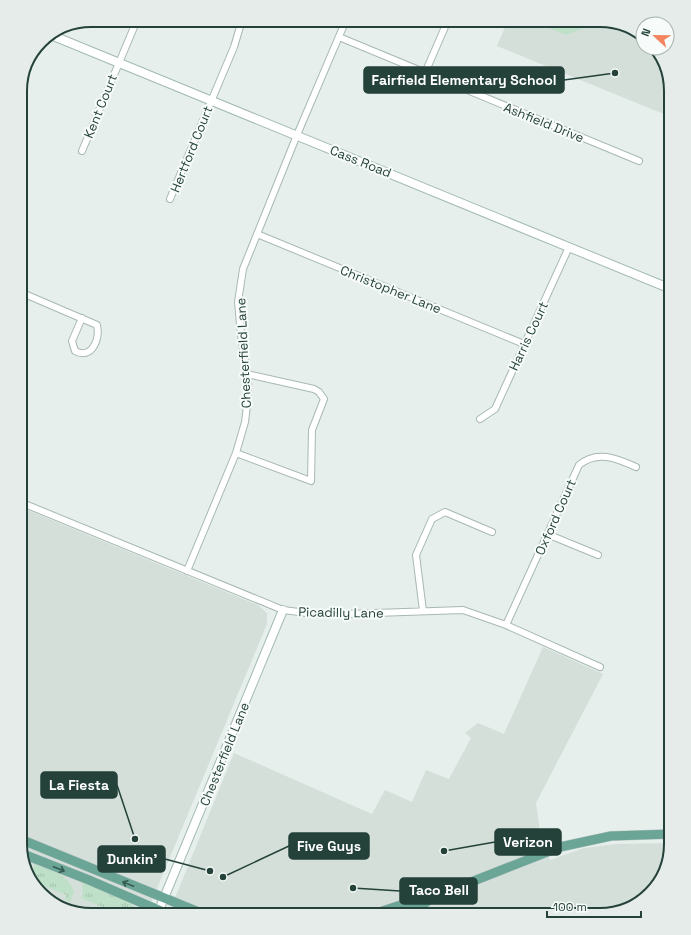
<svg xmlns="http://www.w3.org/2000/svg" width="691" height="935" font-family="'Space Grotesk',sans-serif">
<defs>
<pattern id="grass-tufts" width="24" height="20" patternUnits="userSpaceOnUse"><rect width="24" height="20" fill="#bfe0c8"/><path d="M3 7l-1-3M5 7V3M7 7l1-3M15 17l-1-3M17 17v-4M19 17l1-3" fill="none" stroke="#a4c1ad"/></pattern>
</defs>
<rect width="100%" height="100%" fill="#e6efeb"/>
<!-- built -->
<path fill="#d4dfda" d="M508 20H605L636 30 643 37V48H654L661 55 671 91V117L497 46Z
M20 507 258 605 267 613V624L146 915H86L55 905 30 880 20 844Z
M543 647 603 674 536 803 541 838 550 860 584 848 616 844 671 843 661 880 636 905 601 915H168L234 753 372 814 385 790 412 802 426 770 449 779 471 738 465 733 478 723 504 734Z"/>
<!-- grass -->
<path fill="url(#grass-tufts)" d="M34 863C50 869 68 874 74 892L70 902 65 900 66 895 30 880 34 869Z
M82 882 131 903 140 915H121L81 898 83 894Z"/>
<!-- park -->
<path fill="#bfe0c8" d="M540 20H591L589 26 566 35 539 24Z"/>
<g fill="none" stroke-linecap="round" stroke-linejoin="round">
<!-- street casing -->
<g stroke="#a8b8b2" stroke-width="8">
<path id="street" d="M339 37 639 161
M425 73 448 20
M82 151 137 20
M170 199 234 47 242 20
M257 234 524 344
M20 292 97 325C100 339 92 360 75 351L72 341 82 318
M480 419 495 409 569 247
M236 453 311 481 312 430 324 399 319 392 314 389 247 374
M20 502 283 610 315 614H346L463 610 506 625 600 667
M547 534 598 555
M187 571 236 453 245 422 248 397 247 374 241 335 238 302 243 269 297 135 346 20
M423 611 416 555 432 519 445 512 492 532
M506 625 579 465C597 450 616 458 636 467"/>
</g>
<!-- secondary casing -->
<g stroke="#a4bbb3" stroke-width="10">
<path id="secondary" d="M51 35 671 289
M157 915 283 610"/>
</g>
<!-- primary casing -->
<g stroke="#c2cac8" stroke-width="10">
<path id="primary" d="M20 839 206 915
M23 854 89 880 170 915
M370 915 410 902 433 897 560 847 611 836 671 834
M400 915 418 908 431 899"/>
</g>
<!-- street -->
<use href="#street" stroke="#fff" stroke-width="6"/>
<!-- secondary -->
<use href="#secondary" stroke="#fff" stroke-width="8"/>
<!-- primary -->
<use href="#primary" stroke="#6aa596" stroke-width="9"/>
</g>
<!-- one-way arrows -->
<defs><path id="oneway-shaft" d="M-6 0H5M1.5-3L5.5 0L1.5 3" fill="none" stroke-width="1.6" stroke-linecap="round" stroke-linejoin="round"/></defs>
<g stroke="#365b51">
<use href="#oneway-shaft" transform="translate(59 869) rotate(21)"/>
<use href="#oneway-shaft" transform="translate(128 884) rotate(-158)"/>
</g>
<g text-anchor="middle" stroke-width="4" stroke-linejoin="round" paint-order="stroke">
<!-- street labels -->
<g font-size="13" fill="#24423a" stroke="#f7fbf9">
<text transform="translate(100 106) rotate(-68)" y="5">Kent Court</text>
<text transform="translate(544 122) rotate(22)" y="5">Ashfield Drive</text>
<text transform="translate(191 149) rotate(-68)" y="5">Hertford Court</text>
<text transform="translate(361 161) rotate(22)" y="5">Cass Road</text>
<text transform="translate(391 289) rotate(22)" y="5">Christopher Lane</text>
<text transform="translate(528 336) rotate(-65)" y="5">Harris Court</text>
<text transform="translate(243 353) rotate(-93)" y="5">Chesterfield Lane</text>
<text transform="translate(555 517) rotate(-66)" y="5">Oxford Court</text>
<text transform="translate(341 612) rotate(1)" y="5">Picadilly Lane</text>
<text transform="translate(224 754) rotate(-68)" y="5">Chesterfield Lane</text>
</g>
</g>
<!-- crop -->
<path d="M0 0H691V935H0ZM91 27H600A64 64 0 0 1 664 91V844A64 64 0 0 1 600 908H91A64 64 0 0 1 27 844V91A64 64 0 0 1 91 27Z" fill="#e6ecea" fill-rule="evenodd"/>
<path fill="none" stroke="#24423a" stroke-width="2" d="M91 27H600A64 64 0 0 1 664 91V844A64 64 0 0 1 600 908H91A64 64 0 0 1 27 844V91A64 64 0 0 1 91 27Z"/>
<!-- callouts -->
<path fill="none" stroke="#24423a" stroke-width="1.5" d="M615 73L564 80M135 839L117 785M444 851L495 842M223 877L289 846M210 871L165 859M353 888L400 891"/>
<g fill="#24423a" stroke="#f7fbf9" stroke-width="1.5">
<circle cx="615" cy="73" r="4"/>
<circle cx="135" cy="839" r="4"/>
<circle cx="444" cy="851" r="4"/>
<circle cx="223" cy="877" r="4"/>
<circle cx="210" cy="871" r="4"/>
<circle cx="353" cy="888" r="4"/>
</g>
<g fill="#24423a" stroke="#24423a" stroke-width="1.5">
<rect x="364" y="67" width="200" height="26" rx="4"/>
<rect x="41" y="772" width="76" height="26" rx="4"/>
<rect x="495" y="829" width="66" height="26" rx="4"/>
<rect x="289" y="833" width="80" height="26" rx="4"/>
<rect x="98" y="846" width="67" height="26" rx="4"/>
<rect x="400" y="878" width="77" height="26" rx="4"/>
</g>
<g font-size="14" text-anchor="middle" font-weight="bold" fill="#fff">
<text x="464" y="85">Fairfield Elementary School</text>
<text x="79" y="790">La Fiesta</text>
<text x="528" y="847">Verizon</text>
<text x="329" y="851">Five Guys</text>
<text x="132" y="864">Dunkin'</text>
<text x="439" y="895">Taco Bell</text>
</g>
<!-- north arrow -->
<g transform="translate(655 36) rotate(292)"><circle r="19" fill="#f7fbf9" stroke="#a3b1ad"/>
<path d="M0-3L7 15L0 10L-7 15Z" fill="#f4845f"/>
<text y="-6" font-size="11" font-weight="bold" text-anchor="middle" fill="#24423a">N</text>
</g>
<!-- scale -->
<path d="M547 911v6h94v-6" fill="none" stroke="#24423a" stroke-width="2"/>
<text x="553" y="911" font-size="12" fill="#24423a" stroke="#f7fbf9" stroke-width="3" paint-order="stroke">100 m</text>
</svg>
